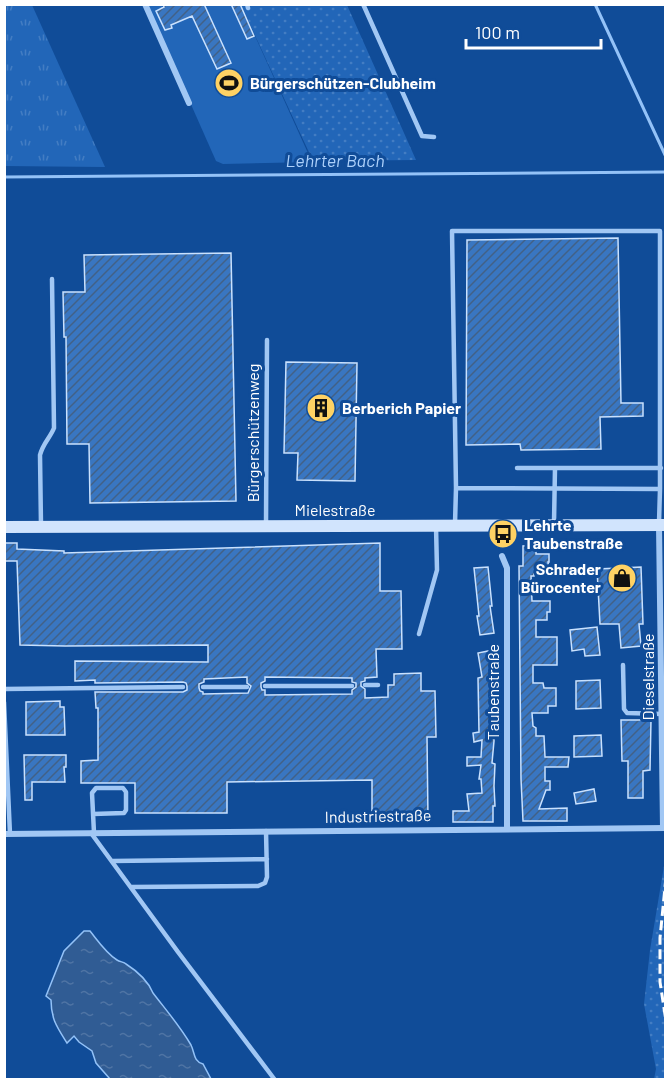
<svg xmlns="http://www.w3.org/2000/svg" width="670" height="1084" font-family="Barlow,sans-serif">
<defs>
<pattern id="grass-dots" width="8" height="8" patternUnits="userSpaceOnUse" patternTransform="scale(1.5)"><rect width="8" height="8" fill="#2266b8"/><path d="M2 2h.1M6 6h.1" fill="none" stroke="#437dc3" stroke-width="1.8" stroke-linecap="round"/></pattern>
<pattern id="park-tufts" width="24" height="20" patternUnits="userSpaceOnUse" patternTransform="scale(1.5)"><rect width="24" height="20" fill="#2266b8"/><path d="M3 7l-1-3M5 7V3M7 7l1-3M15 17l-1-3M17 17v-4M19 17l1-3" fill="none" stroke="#437dc3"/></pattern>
<pattern id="water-ripples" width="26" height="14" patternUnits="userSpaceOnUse" patternTransform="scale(1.5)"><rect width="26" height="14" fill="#305c94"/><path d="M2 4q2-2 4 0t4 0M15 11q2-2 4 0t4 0" fill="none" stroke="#4f74a4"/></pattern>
<pattern id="building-hatch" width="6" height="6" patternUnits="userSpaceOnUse" patternTransform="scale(1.5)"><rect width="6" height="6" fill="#3976c1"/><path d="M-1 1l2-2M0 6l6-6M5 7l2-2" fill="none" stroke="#426186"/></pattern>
</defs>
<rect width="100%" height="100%" fill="#104c98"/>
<!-- grass -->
<path fill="url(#grass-dots)" d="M241 5H347L416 160 313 161Z
M665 860V1079H654L656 1069 644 1004 650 950Z"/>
<!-- park -->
<path fill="url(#park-tufts)" d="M5 5H32L105 167 5 166Z"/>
<!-- pitch -->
<path fill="#2266b8" d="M147 5H241L312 162 223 164 216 161Z"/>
<!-- water -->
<path fill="url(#water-ripples)" stroke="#93c2f8" stroke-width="1.5" d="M84 931H90C98 941 106 953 117 960 120 962 124 962 126 964 137 971 148 981 153 993 166 1010 180 1026 191 1045 195 1053 193 1061 203 1064L211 1079H110L96 1063 92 1051 79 1042 74 1036 67 1043C57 1027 51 1019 51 1000L46 996 64 951Z"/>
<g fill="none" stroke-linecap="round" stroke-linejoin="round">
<!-- stream -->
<path stroke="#93c2f8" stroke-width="3" d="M595 4 666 157
M4 177 666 172"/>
</g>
<!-- building -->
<path fill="url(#building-hatch)" stroke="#c9e1fe" stroke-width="1.5" fill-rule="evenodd" d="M163 4H204L231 63 217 69 192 16 171 25 172 28 165 30 156 11 164 7Z
M231 4H240L254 36 247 39Z
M618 238 621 403H643V416L600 417 601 449 521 450 520 444 466 445 467 240Z
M231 253 236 501 90 503 89 444H67L66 337H64L63 292H85L84 255Z
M286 362 357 363 355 481 297 480 298 453H284Z
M4 543H17V549L64 551V553L380 543V591H401L402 649H376L377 677 365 678V681L361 682V686L365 689V698L388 697V685H394V674L421 673V691H435L436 737H427L428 819 372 820V780L227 782V813H135V783H81V761L98 760V708H96L95 692H183L187 690V686L186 683 183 682 95 683V680L75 681V661L208 662V645L65 646 20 645 17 561H4ZM247 677V683L251 686 248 693 203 694V692L200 691 199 688V684L204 682V679ZM265 677 352 678V682L356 683V687L352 690V694L265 695V690H262L261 687V683L265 681Z
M536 545V554H549V562H548L549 573 534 574V576H531L532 601H550V612H547V620H536V637H557V665H533V683H543L544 688H556V706H548V713H532L533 726 536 728V736H544L545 757H569L568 767H545V781H550V790H546L539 809 567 808V821H523L521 779 519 566H523V546Z
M488 567 492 606H490L494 633 480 635 477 616H479L474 568Z
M641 567 643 624H639L641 646 621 648 619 624H600L597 569Z
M597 627 600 655 585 656 584 649 572 651 570 630Z
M493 650 496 669 491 670 494 741 492 763 495 764 494 786 495 806H493V822H453V811H469L467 794 482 793 481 779H479L481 765 467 766V757H481L482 740 474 742 473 733 479 732 478 678 482 677 478 653Z
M600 680 601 708 576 709V681Z
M60 701V707H64L65 735H26V702Z
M621 720H651L650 770 643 771V798H628V761H622Z
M601 735 602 756 574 757V736Z
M24 755H66V767H64L65 782H32V800H25Z
M594 789 596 801 576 804 574 793Z"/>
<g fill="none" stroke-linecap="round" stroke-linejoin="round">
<!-- lane -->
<path stroke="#a1c7f4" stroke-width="4.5" d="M247 4 248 8
M363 4 422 136 434 137
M517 468H661
M456 488 452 231H660V489
M554 523 555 468
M455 524 456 488 660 489 659 523
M41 526 40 455C43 443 50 438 54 428L52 279
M266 526 267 340
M419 634 437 570 436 526
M623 665 624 709 627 713 662 714
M365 685H378
M265 686H352
M203 687H247
M4 689 183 687
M4 702 10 834
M93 814 124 813 126 810V792L123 788H96L92 793 94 833
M91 833 178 952 275 1080
M112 861 267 859
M131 887 258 886 265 883 267 877 266 831"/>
<!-- street -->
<path stroke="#a1c7f4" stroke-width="6" d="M145 4 189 103
M659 525 663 828
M502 556 507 568V829
M4 834 666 828"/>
<!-- secondary -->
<path stroke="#d1e4fd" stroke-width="12" d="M4 527 666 525"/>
<!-- rail -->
<path stroke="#fff" stroke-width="3" stroke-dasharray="10 4.5" stroke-linecap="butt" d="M666 877 660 938V982L666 1021"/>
</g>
<!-- icons -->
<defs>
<g id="stadium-disc" transform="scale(1.5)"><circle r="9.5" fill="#ffd264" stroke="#104c98"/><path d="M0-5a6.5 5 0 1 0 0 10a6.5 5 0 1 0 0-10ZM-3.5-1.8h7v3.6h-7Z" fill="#111"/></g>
<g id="building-disc" transform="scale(1.5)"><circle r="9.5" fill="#ffd264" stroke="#104c98"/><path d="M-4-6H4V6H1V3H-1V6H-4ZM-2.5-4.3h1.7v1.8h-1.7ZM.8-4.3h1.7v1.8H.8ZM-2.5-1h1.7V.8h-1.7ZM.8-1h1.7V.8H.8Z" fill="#111"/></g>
<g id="bus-disc" transform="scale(1.5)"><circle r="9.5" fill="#ffd264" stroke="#104c98"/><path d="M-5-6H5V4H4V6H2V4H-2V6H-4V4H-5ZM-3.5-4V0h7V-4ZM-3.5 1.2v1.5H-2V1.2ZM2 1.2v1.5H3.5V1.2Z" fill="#111"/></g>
<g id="shop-disc" transform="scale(1.5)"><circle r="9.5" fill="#ffd264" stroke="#104c98"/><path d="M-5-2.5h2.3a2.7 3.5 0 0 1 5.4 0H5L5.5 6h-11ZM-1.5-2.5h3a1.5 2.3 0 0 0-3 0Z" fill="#111"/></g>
</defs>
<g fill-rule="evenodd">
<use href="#stadium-disc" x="229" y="83"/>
<use href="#building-disc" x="321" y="408"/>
<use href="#bus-disc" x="503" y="534"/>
<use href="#shop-disc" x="622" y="578"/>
</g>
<g text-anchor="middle" stroke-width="6" stroke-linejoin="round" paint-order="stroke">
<!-- poi labels -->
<g font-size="16" font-weight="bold" fill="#fff" stroke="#104c98" text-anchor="start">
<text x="250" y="89">Bürgerschützen-Clubheim</text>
<text x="342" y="414">Berberich Papier</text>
<text x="524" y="531">Lehrte<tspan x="524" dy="18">Taubenstraße</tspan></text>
<text x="601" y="575" text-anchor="end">Schrader<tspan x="601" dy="18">Bürocenter</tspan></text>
</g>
<!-- street labels -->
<g font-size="16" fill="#fff" stroke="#104c98">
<text transform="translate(253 433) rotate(-90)" y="6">Bürgerschützenweg</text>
<text x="335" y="516">Mielestraße</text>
<text transform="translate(648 677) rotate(-90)" y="6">Dieselstraße</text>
<text transform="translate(493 692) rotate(-90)" y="6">Taubenstraße</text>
<text transform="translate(378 816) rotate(-1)" y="6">Industriestraße</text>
</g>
<!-- water labels -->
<g font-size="18" font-style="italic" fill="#add1fb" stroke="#104c98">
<text x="335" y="167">Lehrter Bach</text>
</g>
</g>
<!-- border -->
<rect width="670" height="1084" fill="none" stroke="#ffffff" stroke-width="12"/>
<!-- scale -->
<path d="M466 39v9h135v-9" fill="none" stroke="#ffffff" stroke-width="3"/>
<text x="475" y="39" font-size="18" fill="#ffffff" stroke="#104c98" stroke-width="4.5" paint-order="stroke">100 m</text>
</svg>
